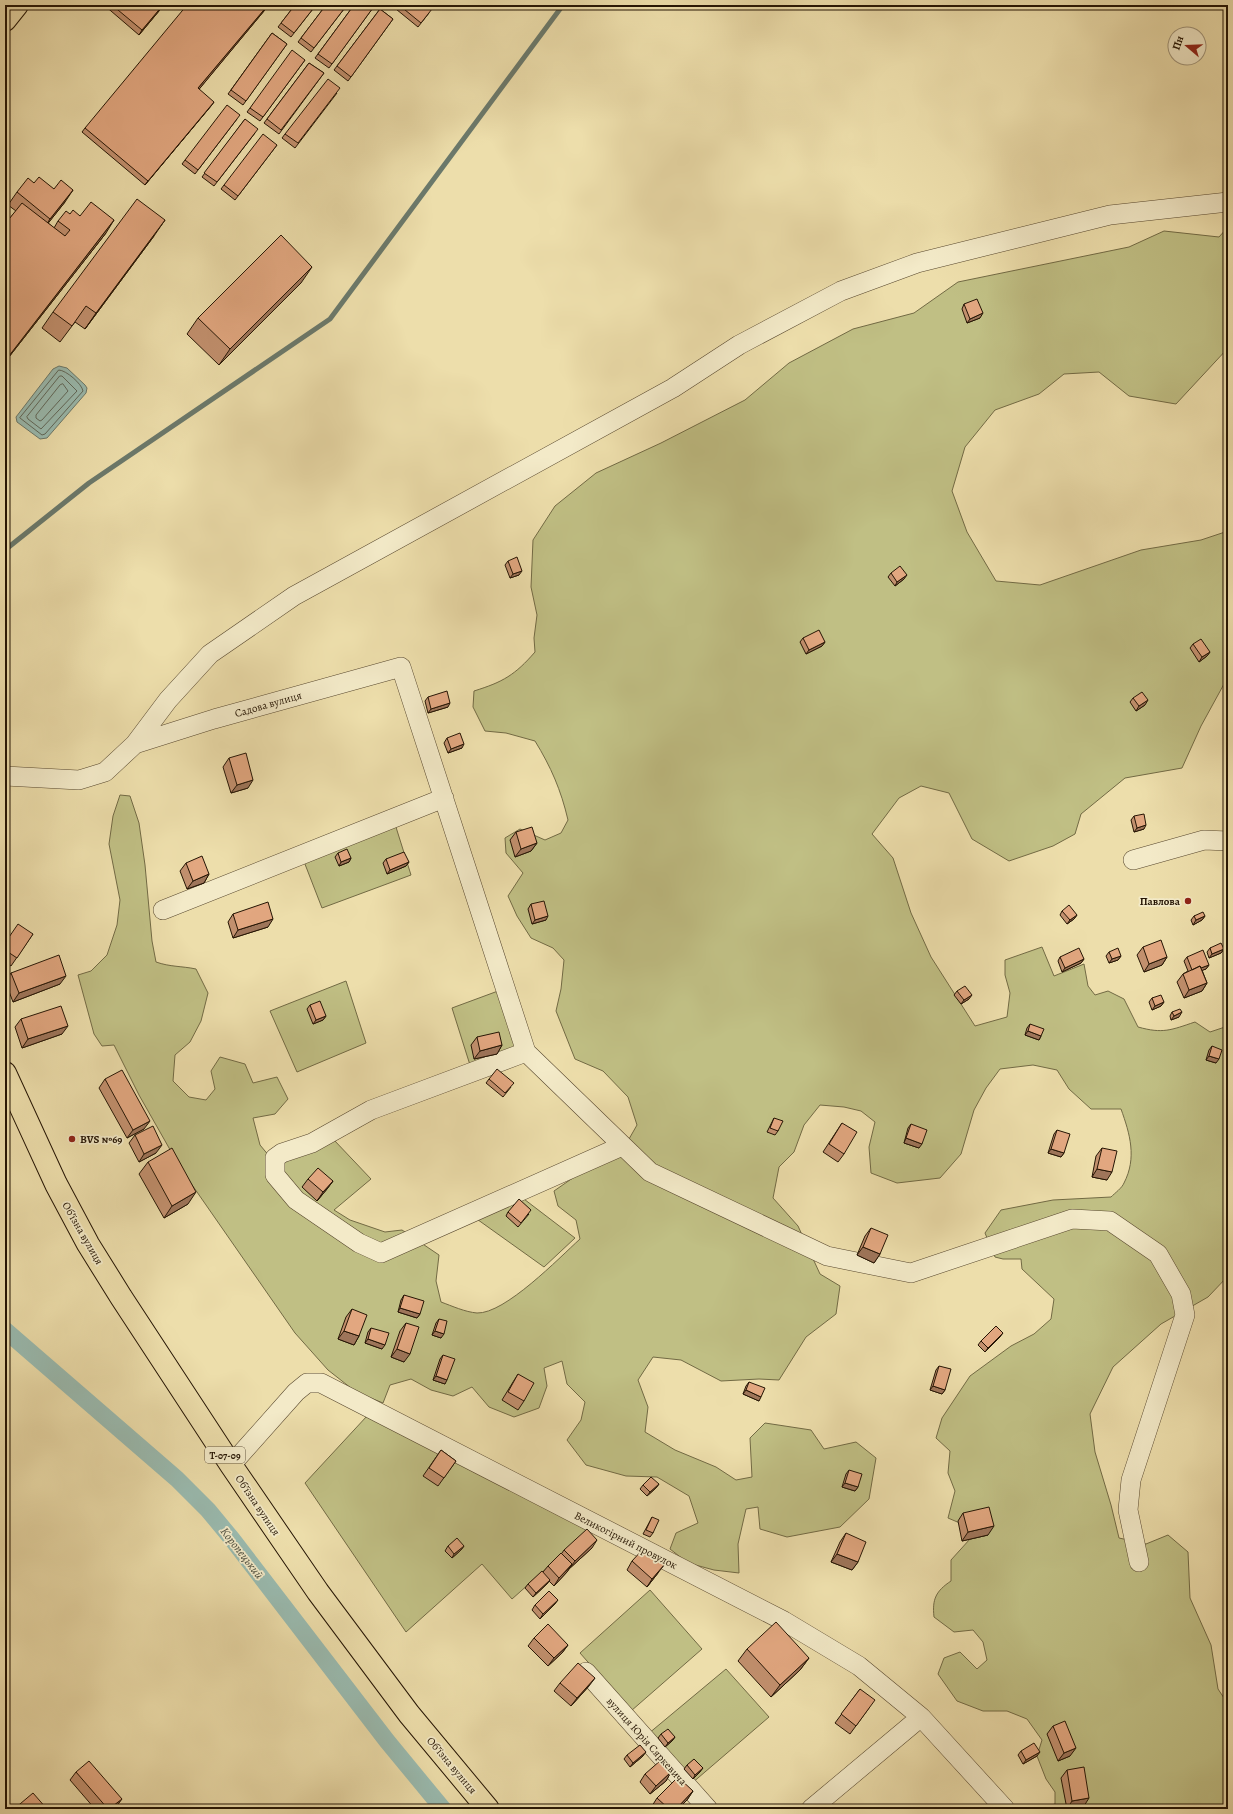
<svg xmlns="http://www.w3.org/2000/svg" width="1233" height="1814" font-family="Alegreya,serif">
<rect width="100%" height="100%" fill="#eddeab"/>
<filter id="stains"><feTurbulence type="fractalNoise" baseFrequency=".005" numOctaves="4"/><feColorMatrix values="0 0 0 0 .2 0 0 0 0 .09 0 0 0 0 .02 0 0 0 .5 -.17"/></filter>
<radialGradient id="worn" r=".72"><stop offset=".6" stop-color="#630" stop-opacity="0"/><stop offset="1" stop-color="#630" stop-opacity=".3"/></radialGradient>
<!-- green -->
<path fill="#c0bf84" stroke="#726a44" d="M1228 227V348L1176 404 1129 396 1099 372 1064 374 1039 394 995 410 965 447 952 491 967 532 996 581 1040 585 1141 550 1201 540 1228 531V680L1224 684 1201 726 1182 768 1125 778 1081 814 1075 834 1053 846 1009 861 972 839 949 793 921 786 899 798 872 834 893 858 911 913 931 957 975 1026 1007 1017 1010 993 1005 975V960L1042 947 1054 976 1084 964 1088 986 1095 995 1108 991 1124 999 1138 1027C1163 1034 1171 1030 1195 1022L1210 1032 1225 1027 1228 1029V1276L1208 1297 1161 1324 1113 1367 1090 1414 1095 1452 1111 1505 1119 1538 1146 1544 1168 1535 1188 1552 1190 1598 1211 1645 1218 1689 1228 1704V1809H1038L1055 1804V1792L1046 1779 1037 1756 1042 1740 1027 1719 1007 1711H983L957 1701 938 1674 944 1658 960 1652 977 1669 987 1660 983 1642 973 1630 954 1632 934 1617C932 1599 936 1591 951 1581V1560L970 1539 988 1535 948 1518 955 1491 948 1473 950 1451 936 1438 942 1418 970 1376 1011 1346 1034 1334 1051 1319 1054 1299 1022 1269 1021 1259H1003L995 1257 985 1233 1001 1210 1053 1200 1111 1197C1115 1193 1122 1188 1124 1183 1137 1158 1130 1134 1121 1109H1091L1069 1089 1057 1070 1033 1065 1000 1069 986 1088 974 1110 961 1154 940 1178 897 1183 871 1173 869 1147 875 1122 861 1111 844 1107 820 1105 804 1125 794 1152 779 1167 773 1198 798 1226 820 1274 840 1286 836 1314 806 1337 779 1380 759 1379 721 1381 681 1360 653 1357 638 1380 648 1407 645 1432 675 1450 716 1467 736 1480 752 1477 750 1438 765 1423 811 1430 824 1449 856 1442 876 1458 869 1499 840 1527 787 1537 760 1529 758 1507 746 1509 738 1544 739 1573 714 1570 688 1563 670 1549 676 1533 698 1523 689 1496 657 1477 626 1476 586 1465 567 1440 581 1420 585 1402 567 1384 562 1361 544 1368 547 1386 539 1408 514 1417 489 1407 472 1387 453 1396 431 1390 411 1379 390 1385 383 1403 356 1392 328 1370 295 1333 181 1169 139 1095 114 1045 102 1046 94 1034 78 975 91 971 107 955 117 925 120 900 109 844 113 816 120 795 130 796 139 823 145 865 152 941 156 962C170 967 182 966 196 969L208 993 201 1021 190 1042 175 1055 173 1081 189 1097 206 1100 215 1089 211 1071 220 1057 245 1064 253 1083 277 1077 288 1099 275 1114 253 1118 260 1145 280 1169V1164L334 1140 371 1179 334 1210 350 1220 385 1232 402 1230 439 1255 436 1281 441 1302C452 1306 465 1312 477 1313 505 1314 559 1258 580 1239L576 1220 558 1206 554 1191 629 1139 637 1125 628 1097 603 1071 575 1059 556 1011 561 989 564 960 553 948 531 938 517 916 508 896 523 873 506 853 505 838 520 829 545 840 561 833 568 820C561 790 551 767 535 741L506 733 485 731 473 707 474 691C503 682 515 675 535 652L534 638 537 615 531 587 533 540 555 506 596 473 661 443 745 400 789 363 853 329 914 313 958 282 1129 247 1164 231 1219 237Z
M395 824 411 875 322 908 303 859Z
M346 981 366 1043 297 1072 270 1011Z
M498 991 516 1049 470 1065 452 1008Z
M520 1196 575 1238 544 1267 474 1217Z
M367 1416 592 1528 512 1599 482 1564 406 1632 305 1483Z
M650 1590 702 1649 631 1711 580 1653Z
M726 1669 769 1717 691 1784 648 1734Z"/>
<!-- water -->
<path fill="#9abbb0" stroke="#6b796b" d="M59 366 67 368 85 385 87 388 86 393 47 438 40 439 17 422 16 417 53 369Z"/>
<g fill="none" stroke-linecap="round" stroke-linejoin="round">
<!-- shore -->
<path stroke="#60685a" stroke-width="1" d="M59 370C66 370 82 384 83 391L45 434 42 435 20 418Z
M60 376H62L77 391 41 429 28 419 27 417Z
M63 384 68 391 42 420 40 421 36 418V415L60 385Z"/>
<!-- stream -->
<path stroke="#6b796b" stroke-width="5" d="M5 550 89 483 330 319 563 5"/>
<!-- canal -->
<path stroke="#9abbb0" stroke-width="17" d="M5 1330 177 1479 208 1510 232 1539 387 1741 443 1809"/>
<!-- minor casing -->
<g stroke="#57472e" stroke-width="20">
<path id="minor" d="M135 744 214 719 401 667 526 1052 650 1172 827 1256 911 1273 1072 1219 1110 1221 1158 1254 1181 1294 1185 1315 1131 1480 1128 1510 1139 1562
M5 776 79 780 105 772 135 744 168 700 210 654 294 596 673 388 739 345 841 291 917 263 1110 215 1228 202
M1133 860 1204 840 1228 841
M163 910 444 798
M526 1052 371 1110 312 1143 282 1153 275 1158V1175L296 1200 359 1243 381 1253 622 1146
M231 1465 296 1392 307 1383H321L784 1621 859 1666 921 1717 1005 1809
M586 1672 708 1809
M811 1809 921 1717"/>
</g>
<!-- primary casing -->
<g stroke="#251504" stroke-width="24">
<path id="primary" d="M5 20 17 5
M5 1073 56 1184 88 1244 121 1297 231 1465 318 1592 409 1714 488 1809"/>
</g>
<!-- minor -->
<use href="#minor" stroke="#f3eac8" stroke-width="19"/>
<!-- primary -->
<use href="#primary" stroke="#eddeab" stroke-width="22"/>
</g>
<!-- wall -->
<path fill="#c2906e" stroke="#251504" d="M104 5H164L139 35Z
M269 5 199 89 211 106 145 185 82 132 85 128Z
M295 5H316L291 37 278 27Z
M326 5H347L311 52 298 42Z
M354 5H375L329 68 315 58Z
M391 5H427L429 13 418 27Z
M380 9 393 19 348 81 334 70Z
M272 33 287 44 243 105 228 94Z
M305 60 260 121 247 112 250 108Z
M309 63 324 73 279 134 264 123Z
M337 93 295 148 282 138 285 134Z
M237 119 195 174 182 164 185 160Z
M245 119 255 133 214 186 202 177Z
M277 145 235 200 221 189 224 185Z
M34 183 65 202 48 223 54 228 58 221 70 214 80 216 106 233 5 362V224L16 211 8 205 17 192Z
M154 236 85 329 75 322 60 342 42 328 53 312Z
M301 283 219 365 187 334 198 318Z
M964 304 980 318 967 323 962 309Z
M508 561 519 575 510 578 505 565Z
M891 573 904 579 895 586 888 577Z
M803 638 825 642 822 646 806 654 800 642Z
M1193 644 1210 652 1207 656 1199 662 1190 648Z
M428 697 448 707 428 713 425 701Z
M1133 698 1145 705 1136 711 1130 702Z
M447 738 462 748 448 753 444 743Z
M229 758 248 788 231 793 223 767Z
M1134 816 1144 829 1134 832 1131 820Z
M516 832 537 843 531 851 515 857 510 840Z
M338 853 351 858 349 862 339 866 335 857Z
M386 859 409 862 406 866 387 874 383 863Z
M186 863 209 874 204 883 187 889 180 871Z
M531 904 546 920 532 924 528 909Z
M1062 911 1077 915 1074 919 1067 924 1060 915Z
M233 914 268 927 233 938 228 922Z
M1194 916H1205L1202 920 1193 925 1191 920Z
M1228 923V935L1224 928Z
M33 934 11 966 5 962V943Z
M1143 947 1167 957 1162 965 1144 972 1137 955Z
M1210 948 1224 949 1221 953 1209 958 1207 952Z
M1109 952 1121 956 1118 960 1109 963 1106 956Z
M1060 957 1084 959 1081 963 1062 972 1058 961Z
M1187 957 1209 965 1206 969 1202 970 1207 983 1202 991 1184 998 1177 982 1183 974 1188 971 1184 961Z
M11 973 60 984 13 1002 5 981Z
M957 991 969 999 961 1004 954 995Z
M1152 998 1164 1002 1161 1006 1152 1010 1149 1002Z
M310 1005 326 1016 323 1020 313 1024 307 1009Z
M1172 1012 1179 1017 1171 1020 1170 1016Z
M21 1019 62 1034 22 1048 15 1027Z
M1030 1024 1041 1036 1039 1040 1025 1035 1027 1028Z
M477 1037 502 1045 497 1054 474 1059 471 1045Z
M1212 1046 1216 1063 1206 1060 1209 1050Z
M105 1079 144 1129 127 1138 99 1088Z
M489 1079 511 1087 503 1097 486 1083Z
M774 1118 778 1131 775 1135 767 1132Z
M842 1123 844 1154 838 1162 823 1152Z
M911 1124 919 1148 904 1143 908 1128Z
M1057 1130 1064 1153 1061 1157 1048 1153 1054 1134Z
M135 1135 156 1153 139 1162 129 1143Z
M1102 1148 1107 1180 1092 1177 1096 1156Z
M148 1162 188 1204 164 1218 139 1174Z
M308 1179 333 1181 327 1189 317 1201 302 1187Z
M508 1212 529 1214 518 1227 506 1216Z
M871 1228 880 1254 874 1263 857 1255 865 1236Z
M404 1295 420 1314 417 1318 398 1312 401 1300Z
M352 1309 359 1336 354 1345 338 1339 346 1317Z
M439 1319 441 1338 432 1335 436 1323Z
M406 1323 404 1362 391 1357 400 1331Z
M371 1328 382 1349 365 1343 368 1332Z
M1000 1337 985 1352 978 1345 981 1341Z
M443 1355 445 1384 433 1380 440 1359Z
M939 1366 945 1390 942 1394 930 1390 936 1370Z
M518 1374 524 1401 518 1410 502 1400 513 1382Z
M749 1382 759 1401 743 1394 746 1386Z
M441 1450 456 1461 438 1486 423 1476Z
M849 1470 858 1487 855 1491 842 1487 846 1474Z
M659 1484 656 1488 647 1496 640 1489 643 1485Z
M963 1513 988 1535 962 1541 958 1521Z
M652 1517 653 1533 650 1537 643 1534 650 1521Z
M846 1533 858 1562 852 1570 831 1562 840 1542Z
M448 1546H464L461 1550 452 1558 445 1551Z
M592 1548 569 1569 567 1572 554 1586 549 1581 547 1584 533 1597 525 1588 528 1584 543 1572 548 1566 562 1553 564 1550Z
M632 1561 658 1573 647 1587 627 1570Z
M555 1604 540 1619 532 1610 535 1605Z
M534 1638 568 1645 562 1653 548 1666 528 1646Z
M747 1649 809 1658 800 1670 771 1697 738 1661Z
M560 1683 589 1686 571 1706 554 1691Z
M860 1689 869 1708 850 1734 835 1723Z
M1053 1726 1070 1756 1058 1761 1047 1734Z
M661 1734 675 1737 672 1741 665 1747 658 1738Z
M1021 1751 1037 1756 1023 1764 1018 1755Z
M627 1755 643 1756 630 1767 624 1759Z
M687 1765 700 1772 693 1779 684 1769Z
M1067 1770 1084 1806 1067 1809 1061 1778Z
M76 1772 116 1807 113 1809H95L70 1780Z
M671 1772 666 1781 650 1794 640 1782 645 1774Z
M693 1791 687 1800 678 1809H655L652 1806 657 1798Z"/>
<!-- shaded-wall -->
<path fill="#9e755a" stroke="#251504" d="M163 5H164L139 35 142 30Z
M268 5H269L196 93 198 88Z
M214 102 211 106 145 185 148 181Z
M73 190 65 202 42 231 50 219Z
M114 220 106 233 5 362V361Z
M165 220 154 236 85 329 96 313Z
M312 267 301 283 219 365 230 349Z
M983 313 980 318 967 323 970 319Z
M522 571 519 575 510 578 513 574Z
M907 575 904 579 895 586 897 582Z
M825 642 822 646 806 654 809 650Z
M1210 652 1207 656 1199 662 1202 657Z
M1148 700 1145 705 1136 711 1139 706Z
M450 703 448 707 428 713 431 709Z
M464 744 462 748 448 753 451 749Z
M253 780 248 788 231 793 237 785Z
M1146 825 1144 829 1134 832 1137 828Z
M537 843 531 851 515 857 521 849Z
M351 858 349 862 339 866 341 862Z
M409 862 406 866 387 874 390 870Z
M209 874 204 883 187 889 193 881Z
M1077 915 1074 919 1067 924 1070 920Z
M548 916 546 920 532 924 535 920Z
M1205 916 1202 920 1193 925 1196 920Z
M273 919 268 927 233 938 238 930Z
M1224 949 1221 953 1209 958 1212 954Z
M1121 956 1118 960 1109 963 1112 959Z
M1167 957 1162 965 1144 972 1149 964Z
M1084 959 1081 963 1062 972 1065 968Z
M1209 965 1206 969 1190 975 1192 971Z
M66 976 60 984 13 1002 19 993Z
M1207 983 1202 991 1184 998 1189 990Z
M972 995 969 999 961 1004 964 1000Z
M1164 1002 1161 1006 1152 1010 1155 1006Z
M1182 1012 1179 1017 1171 1020 1174 1016Z
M326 1016 323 1020 313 1024 316 1020Z
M68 1026 62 1034 22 1048 28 1039Z
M1028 1031 1041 1036 1039 1040 1025 1035Z
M502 1045 497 1054 474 1059 480 1051Z
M1209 1056 1219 1059 1216 1063 1206 1060Z
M150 1121 144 1129 127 1138 133 1130Z
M906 1138 922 1144 919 1148 904 1143Z
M162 1145 156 1153 139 1162 144 1154Z
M1051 1149 1064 1153 1061 1157 1048 1153Z
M1097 1169 1112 1172 1107 1180 1092 1177Z
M333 1181 327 1189 317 1201 323 1192Z
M196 1192 188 1204 164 1218 172 1206Z
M863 1247 880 1254 874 1263 857 1255Z
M400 1308 420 1314 417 1318 398 1312Z
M344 1331 359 1336 354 1345 338 1339Z
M435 1331 444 1334 441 1338 432 1335Z
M1003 1333 1000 1337 985 1352 988 1348Z
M368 1339 385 1345 382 1349 365 1343Z
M397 1349 410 1354 404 1362 391 1357Z
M436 1376 447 1380 445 1384 433 1380Z
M933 1386 945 1390 942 1394 930 1390Z
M746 1390 761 1397 759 1401 743 1394Z
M845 1483 858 1487 855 1491 842 1487Z
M659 1484 656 1488 647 1496 650 1492Z
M994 1526 988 1535 962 1541 968 1532Z
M597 1540 592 1548 569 1569 567 1572 554 1586 559 1578 572 1565 575 1561Z
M464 1546 461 1550 452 1558 454 1554Z
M837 1554 858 1562 852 1570 831 1562Z
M664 1565 658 1573 647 1587 652 1579Z
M550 1580 547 1584 533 1597 536 1593Z
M558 1600 555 1604 540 1619 543 1614Z
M568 1645 562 1653 548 1666 554 1658Z
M809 1658 800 1670 771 1697 780 1685Z
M595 1678 589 1686 571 1706 577 1698Z
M675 1737 672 1741 665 1747 668 1743Z
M1076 1748 1070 1756 1058 1761 1064 1753Z
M646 1752 643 1756 630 1767 633 1763Z
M1040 1752 1037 1756 1023 1764 1026 1760Z
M703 1768 700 1772 693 1779 695 1775Z
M671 1772 666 1781 650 1794 656 1786Z
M693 1791 687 1800 678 1809H676Z
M1089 1798 1084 1806 1067 1809 1072 1801Z
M122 1799 116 1807 113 1809H109Z"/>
<!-- building -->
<path fill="#e2a780" stroke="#251504" d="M112 5H163L142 30Z
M187 5H268L198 88 214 102 148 181 85 128Z
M295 5H316L294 33 281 23Z
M326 5H347L314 48 301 38Z
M354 5H375L332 64 318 54Z
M399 5H427L432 9 421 23Z
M380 9 393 19 351 77 337 66Z
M272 33 287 44 246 101 231 90Z
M292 50 305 60 263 117 250 108Z
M309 63 324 73 281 130 267 119Z
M328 79 340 88 298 143 285 134Z
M227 105 240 115 198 170 185 160Z
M245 119 258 129 217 182 204 173Z
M263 134 277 145 238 196 224 185Z
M39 177 54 189 61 180 73 190 50 219 17 192 28 178 34 183Z
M137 199 165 220 96 313 86 306 72 326 53 312Z
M91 202 114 220 5 361V224L22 203 65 236 70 230 58 221 66 211 70 214 73 210 80 216Z
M281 235 312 267 230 349 198 318Z
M977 299 983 313 970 319 964 304Z
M517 557 522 571 513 574 508 561Z
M900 566 907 575 897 582 891 573Z
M819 630 825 642 809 650 803 638Z
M1201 639 1210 652 1202 657 1193 644Z
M447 691 450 703 431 709 428 697Z
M1142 692 1148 700 1139 706 1133 698Z
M460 733 464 744 451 749 447 738Z
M246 753 253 780 237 785 229 758Z
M1144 814 1146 825 1137 828 1134 816Z
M532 827 537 843 521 849 516 832Z
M347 849 351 858 341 862 338 853Z
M404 852 409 862 390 870 386 859Z
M202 856 209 874 193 881 186 863Z
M544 901 548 916 535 920 531 904Z
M268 902 273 919 238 930 233 914Z
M1069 905 1077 915 1070 920 1062 911Z
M1203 912 1205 916 1196 920 1194 916Z
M18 924 33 934 17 958 5 950V943Z
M1161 940 1167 957 1149 964 1143 947Z
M1221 943 1224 949 1212 954 1210 948Z
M1079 948 1084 959 1065 968 1060 957Z
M1118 948 1121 956 1112 959 1109 952Z
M1203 950 1209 965 1201 968 1200 966 1192 970 1187 957Z
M59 955 66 976 19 993 11 973Z
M1200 966 1207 983 1189 990 1183 974Z
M965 986 972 995 964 1000 957 991Z
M1161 995 1164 1002 1155 1006 1152 998Z
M320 1001 326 1016 316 1020 310 1005Z
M61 1006 68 1026 28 1039 21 1019Z
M1180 1009 1182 1012 1174 1016 1172 1012Z
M1030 1024 1044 1029 1041 1036 1028 1031Z
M499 1032 502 1045 480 1051 477 1037Z
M1212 1046 1222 1050 1219 1059 1209 1056Z
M497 1069 514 1083 505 1093 489 1079Z
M122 1070 150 1121 133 1130 105 1079Z
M774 1118 783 1121 778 1131 770 1128Z
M842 1123 857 1132 844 1154 829 1144Z
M911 1124 927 1130 922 1144 906 1138Z
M153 1126 162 1145 144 1154 135 1135Z
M1057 1130 1070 1134 1064 1153 1051 1149Z
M172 1148 196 1192 172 1206 148 1162Z
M1102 1148 1117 1151 1112 1172 1097 1169Z
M318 1168 333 1181 323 1192 308 1179Z
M519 1199 531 1210 521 1223 508 1212Z
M871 1228 888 1235 880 1254 863 1247Z
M404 1295 424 1301 420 1314 400 1308Z
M352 1309 367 1315 359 1336 344 1331Z
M439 1319 447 1321 444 1334 435 1331Z
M406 1323 419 1327 410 1354 397 1349Z
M996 1326 1003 1333 988 1348 981 1341Z
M371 1328 389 1333 385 1345 368 1339Z
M443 1355 455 1359 447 1380 436 1376Z
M939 1366 951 1369 945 1390 933 1386Z
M518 1374 534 1383 524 1401 508 1392Z
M749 1382 765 1388 761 1397 746 1390Z
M441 1450 456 1461 444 1478 429 1468Z
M849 1470 862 1474 858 1487 845 1483Z
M651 1477 659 1484 650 1492 643 1485Z
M989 1507 994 1526 968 1532 963 1513Z
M652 1517 659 1520 653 1533 646 1530Z
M587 1529 597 1540 575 1561 564 1550Z
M846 1533 866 1542 858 1562 837 1554Z
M457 1538 464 1546 454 1554 448 1546Z
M644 1548 664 1565 652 1579 632 1561Z
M561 1553 572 1564 559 1578 548 1566Z
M542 1571 550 1580 536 1593 528 1584Z
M549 1591 558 1600 543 1614 535 1605Z
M776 1622 809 1658 780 1685 747 1649Z
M548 1624 568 1645 554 1658 534 1638Z
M578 1663 595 1678 577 1698 560 1683Z
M860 1689 875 1700 856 1726 841 1714Z
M1065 1721 1076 1748 1064 1753 1053 1726Z
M668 1729 675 1737 668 1743 661 1734Z
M1034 1743 1040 1752 1026 1760 1021 1751Z
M640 1745 646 1752 633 1763 627 1755Z
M694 1759 703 1768 695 1775 687 1765Z
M661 1760 671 1772 656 1786 645 1774Z
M89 1761 122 1799 109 1809H108L76 1772Z
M1084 1767 1089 1798 1072 1801 1067 1770Z
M678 1777 693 1791 676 1809H669L657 1798Z
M33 1793 47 1809H14Z
M837 1805 840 1809H832Z"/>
<!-- markers -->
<g fill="#8f2418" stroke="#f3eac8" stroke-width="1.5">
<circle cx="1188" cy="901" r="4"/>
<circle cx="72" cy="1139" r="4"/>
</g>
<g text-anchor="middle" stroke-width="3.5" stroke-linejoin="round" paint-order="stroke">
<!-- shield labels -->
<rect fill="#f3eac8" stroke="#63553f" stroke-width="1" x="205" y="1447" width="40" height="16" rx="3"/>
<g font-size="10" font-weight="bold" fill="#251504">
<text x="225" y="1459">Т-07-09</text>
</g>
<!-- street labels -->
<g font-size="11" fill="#251504" stroke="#f3eac8">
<text transform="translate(268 704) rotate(-16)" y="4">Садова вулиця</text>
<text transform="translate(83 1233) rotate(60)" y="4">Обʼїзна вулиця</text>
<text transform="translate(258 1505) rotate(56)" y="4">Обʼїзна вулиця</text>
<text transform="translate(626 1540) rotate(27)" y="4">Великогірний провулок</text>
<text transform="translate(647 1741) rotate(48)" y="4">вулиця Юрія Сяркевича</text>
<text transform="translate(452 1765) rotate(50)" y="4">Обʼїзна вулиця</text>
</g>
<!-- poi labels -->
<g font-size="11" font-weight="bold" fill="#251504" stroke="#f3eac8" text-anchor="end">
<text x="1180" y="905">Павлова</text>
<text x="80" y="1143" text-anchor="start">BVS №69</text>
</g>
<!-- water labels -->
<g font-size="12" font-style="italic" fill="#4e4f40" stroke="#f3eac8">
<text transform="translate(242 1553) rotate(52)" y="4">Коропецький</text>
</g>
</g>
<!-- margin -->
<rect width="1233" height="1814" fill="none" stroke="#eddeab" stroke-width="20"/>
<rect x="6" y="6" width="1221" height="1802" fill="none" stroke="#251504" stroke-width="2"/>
<rect x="10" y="10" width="1213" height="1794" fill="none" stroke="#251504"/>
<!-- north arrow -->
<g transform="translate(1187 46) rotate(289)"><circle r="19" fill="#f3eac8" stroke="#a1957a"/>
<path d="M0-3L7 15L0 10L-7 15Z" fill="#8f2418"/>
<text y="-6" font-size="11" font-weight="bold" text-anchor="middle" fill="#251504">Пн</text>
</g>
<rect width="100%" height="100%" filter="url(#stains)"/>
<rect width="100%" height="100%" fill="url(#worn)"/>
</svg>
